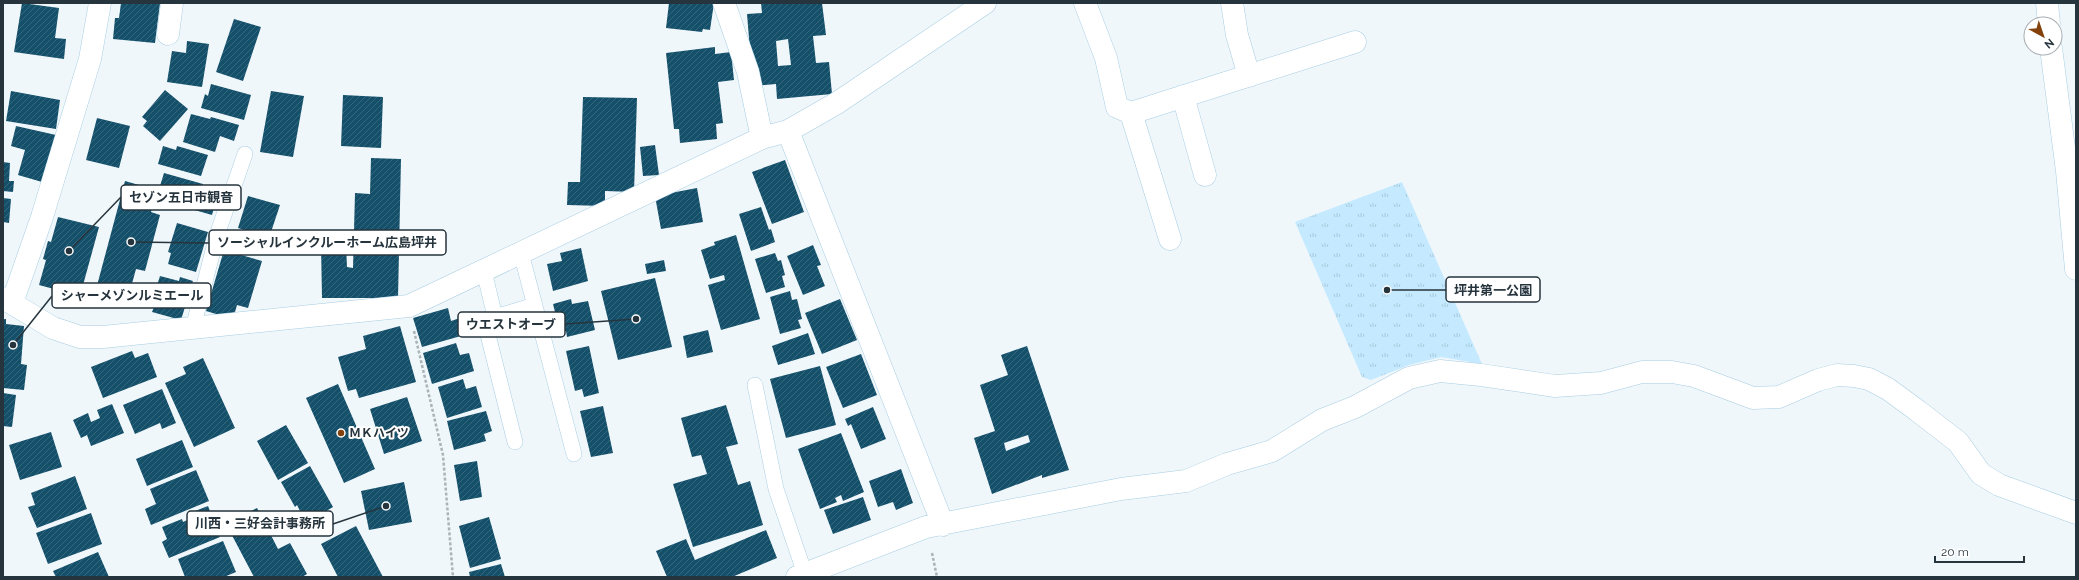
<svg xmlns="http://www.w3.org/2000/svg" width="2079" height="580" font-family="Raleway,'Noto Sans JP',sans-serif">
<defs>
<pattern id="grass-tufts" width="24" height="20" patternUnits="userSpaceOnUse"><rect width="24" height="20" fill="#c5eaff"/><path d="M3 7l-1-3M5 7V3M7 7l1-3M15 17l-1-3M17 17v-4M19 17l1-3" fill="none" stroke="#a9c9db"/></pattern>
<pattern id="building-hatch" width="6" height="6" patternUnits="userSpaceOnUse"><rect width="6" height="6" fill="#15506b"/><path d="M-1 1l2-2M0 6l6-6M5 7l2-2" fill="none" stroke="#37677d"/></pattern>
</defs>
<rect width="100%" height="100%" fill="#eff7fb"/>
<!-- grass -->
<path fill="url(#grass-tufts)" d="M1402 182 1482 364 1441 357 1409 365 1371 380 1362 377 1295 222Z"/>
<!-- building -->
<path fill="url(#building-hatch)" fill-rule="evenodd" d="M22 3 59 8 55 38 66 39 64 59 14 52Z
M121 3H160L155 43 113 39 115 18H119Z
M669 3H714L710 30 703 29 702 32 666 28Z
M761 3H822L826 35 813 36 816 63 829 62 832 94 777 99 776 84 753 86 747 14 762 13ZM788 39 791 65 778 66 776 41Z
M234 19 261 27 243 81 216 72Z
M187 41 209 44 202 87 167 82 172 51 186 53Z
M715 47V54L731 52 734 80 718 82 723 123 716 124 717 139 680 143 679 129H674L666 53Z
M211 84 251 95 244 120 201 108 205 94 208 96Z
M165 90 188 109 160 141 143 126 147 121 142 117Z
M11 91 60 100 56 129 6 121Z
M271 91 304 96 293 157 260 152Z
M343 95 383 97 381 148 341 146Z
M583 97 637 98 634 192 605 191V206L567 205 568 182H580Z
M191 114 210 119 211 117 239 125 234 141 220 136 215 152 183 142Z
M97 118 130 126 119 168 86 160Z
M16 126 56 135 42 182 18 175 25 150 11 146Z
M655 145 659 175 643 176 640 147Z
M163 146 176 150 177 146 208 155 201 176 158 164Z
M371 158 401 159 398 298H322L321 245H346L347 267 353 268 355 193 370 194Z
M785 160 804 212 772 224 752 172Z
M3 162 10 163 9 181H14L13 192 3 191Z
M164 173 203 184 200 192 217 197 212 215 156 199Z
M125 181 146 187 144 194 152 196 150 204 153 205 151 212 160 215 145 271 136 269 127 302 95 293Z
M697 188 703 222 661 229 655 196Z
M248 196 280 205 269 238 238 228Z
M3 198 11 199 9 223 3 222Z
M761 207 769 230 771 229 775 242 751 251 739 214Z
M58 217 99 227 80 296 39 285 46 260 43 259 48 241 51 242Z
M177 223 208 232 196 272 168 264 171 253 168 252Z
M736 235 760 319 721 330 708 285 725 280 724 275 710 279 701 250 715 245 714 242Z
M813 245 821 265 817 266 825 286 803 295 787 256Z
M581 248 588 281 553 291 547 264 562 261 560 253Z
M224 250 262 261 248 308 237 305 233 319 206 311Z
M775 253 778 261 781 260 785 275 782 276 785 287 766 293 755 259Z
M664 260 666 271 647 274 645 264Z
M160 276 179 281 180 277 193 281 181 320 152 312 156 302 152 301Z
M655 278 672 347 618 360 601 291Z
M790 291 792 300 797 299 802 319 798 320 801 328 780 334 770 297Z
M571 299 572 304 588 301 595 330 567 337 566 331 560 332 553 304Z
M840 299 857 340 822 354 805 313Z
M448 308 451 321 463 317 468 334 422 347 413 318Z
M3 319H6V324L24 326 21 364 27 365 24 390 3 388Z
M400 326 416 382 359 398 356 389 348 391 338 357 366 349 363 336Z
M708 330 713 352 687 358 683 336Z
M808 333 815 354 778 365 772 346Z
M456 343 460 355 469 353 474 371 432 384 423 353Z
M589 346 599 393 584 397 582 389 575 391 566 351Z
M1027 346 1069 470 1042 478V475L992 494 974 438 995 431 980 385 1008 375 1001 355ZM1028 435 1030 442 1006 451 1004 443Z
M132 351 135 358 148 353 157 377 103 398 91 367Z
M861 354 877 395 843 408 826 367Z
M203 358 235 428 194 447 165 383 186 374 183 367Z
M820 366 836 425 786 438 770 379Z
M463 379 466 389 476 386 482 407 447 418 438 387Z
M338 384 375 469 344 483 306 398Z
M162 389 176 423 162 429 160 423 135 434 123 405Z
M3 393 16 395 12 427 3 426Z
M407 397 422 441 384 454 370 409Z
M112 404 124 433 91 446 87 435 81 438 73 420 88 413 91 422 100 418 97 410Z
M726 405 738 444 726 447 738 485 750 481 763 525 693 547 673 484 707 474 701 455 692 457 681 418Z
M603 406 613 453 591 457 580 411Z
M873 407 886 439 861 449 851 424 848 426 845 419Z
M486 411 492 431 484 434 486 441 454 450 447 421Z
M286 425 308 463 278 480 257 441Z
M51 432 62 467 20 480 9 445Z
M841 433 864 492 843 501 841 495 835 498 837 502 820 509 798 449Z
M182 440 193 467 147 486 136 459Z
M477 461 482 497 460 501 454 465Z
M310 466 333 507 306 523 297 505 295 507 281 482Z
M901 469 913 503 896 510 893 502 878 507 869 481Z
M196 470 209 501 151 525 145 509 156 504 150 489Z
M75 476 87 509 37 528 28 507 35 505 31 493Z
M404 482 412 522 369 530 361 491Z
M863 497 871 520 833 534 824 510Z
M208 506 220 537 169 558 162 542 167 539 162 527 182 519 183 522 192 518 190 513Z
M257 508 278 549 290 543 307 574 302 577H254L226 524Z
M91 513 102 544 48 564 36 533Z
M489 517 501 559 470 568 459 526Z
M356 526 383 577H338L321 544Z
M766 530 777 558 732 577H667L656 551 686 539 695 560Z
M223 541 236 572 224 577H185L178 559Z
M98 552 109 577H56L53 571Z
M501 564 505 577H470L469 572Z"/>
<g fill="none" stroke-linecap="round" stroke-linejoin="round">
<!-- service casing -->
<g stroke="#a8cde2" stroke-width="16">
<path id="service" d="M521 253 574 454
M484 271 495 317 487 331 515 442
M495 317 535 305
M193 328 217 235 245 154
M755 385 776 489 805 574"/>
</g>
<!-- minor casing -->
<g stroke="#a8cde2" stroke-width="23">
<path id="minor" d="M724 3 748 72 762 138
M1085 3 1106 58 1117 107 1131 113 1355 42
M1232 3 1237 35 1249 76
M2047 3 2049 24
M168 34 172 3
M2051 48 2067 171 2076 269
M1183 96 1205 175
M1131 113 1170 239
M788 131 943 525
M3 298 53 328 80 337H103L409 306 762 138 788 131 837 103 985 3
M12 303 42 217 90 59 100 3
M797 577 926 527 1121 489 1186 481 1227 464 1272 451 1322 420 1355 407 1409 378 1440 371 1481 375 1555 386 1601 383 1642 372H1672L1694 376 1753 398 1779 397 1818 380 1837 375 1854 376 1869 379 1888 389 1918 411 1958 442 1981 474 1999 485 2076 513"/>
</g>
<!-- path -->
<path stroke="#a9b3b8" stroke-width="2.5" stroke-dasharray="3 2" stroke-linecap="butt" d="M414 331 443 455 453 577
M932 553 937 577"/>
<!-- service -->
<use href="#service" stroke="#fff" stroke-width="15"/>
<!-- minor -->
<use href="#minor" stroke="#fff" stroke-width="22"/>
</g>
<!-- markers -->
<circle fill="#83420c" stroke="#fff" stroke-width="1.5" cx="341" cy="433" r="4"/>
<g text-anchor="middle" stroke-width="4" stroke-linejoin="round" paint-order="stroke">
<!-- poi labels -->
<g font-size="12" font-weight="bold" fill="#26343d" stroke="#fff" text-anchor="start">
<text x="349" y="437">ＭＫハイツ</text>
</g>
</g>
<!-- callouts -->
<path fill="none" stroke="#26343d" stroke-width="1.5" d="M69 251L121 197M131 242L209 243M1387 290L1446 290M13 345L52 296M636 319L565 324M386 506L333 524"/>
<g fill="#26343d" stroke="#fff" stroke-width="1.5">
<circle cx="69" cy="251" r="4"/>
<circle cx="131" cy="242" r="4"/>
<circle cx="1387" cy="290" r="4"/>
<circle cx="13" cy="345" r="4"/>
<circle cx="636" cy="319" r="4"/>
<circle cx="386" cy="506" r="4"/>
</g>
<g fill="#fff" stroke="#26343d" stroke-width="1.5">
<rect x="121" y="185" width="120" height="25" rx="4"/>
<rect x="209" y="230" width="237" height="25" rx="4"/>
<rect x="1446" y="277" width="94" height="25" rx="4"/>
<rect x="52" y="283" width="159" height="25" rx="4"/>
<rect x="458" y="312" width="107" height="25" rx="4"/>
<rect x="187" y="511" width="146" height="25" rx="4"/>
</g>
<g font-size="13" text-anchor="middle" font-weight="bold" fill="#26343d">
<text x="181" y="202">セゾン五日市観音</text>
<text x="327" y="247">ソーシャルインクルーホーム広島坪井</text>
<text x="1493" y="295">坪井第一公園</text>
<text x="132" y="300">シャーメゾンルミエール</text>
<text x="511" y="329">ウエストオーブ</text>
<text x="260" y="528">川西・三好会計事務所</text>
</g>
<!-- border -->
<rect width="2079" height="580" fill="none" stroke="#26343d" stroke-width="8"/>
<!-- north arrow -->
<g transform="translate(2043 36) rotate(140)"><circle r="19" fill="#ffffff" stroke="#a8aeb1"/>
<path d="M0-3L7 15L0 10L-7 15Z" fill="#83420c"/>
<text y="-6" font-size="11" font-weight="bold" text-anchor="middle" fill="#26343d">N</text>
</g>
<!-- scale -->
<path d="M1935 556v6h89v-6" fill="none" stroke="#26343d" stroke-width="2"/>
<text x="1941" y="556" font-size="12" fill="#26343d" stroke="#ffffff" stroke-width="3" paint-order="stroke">20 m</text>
</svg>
